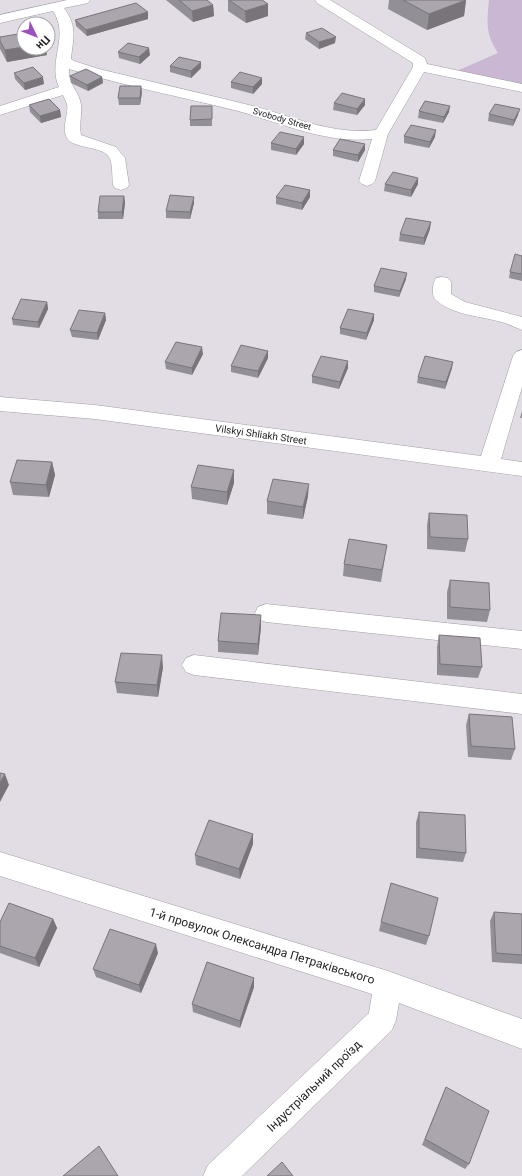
<svg xmlns="http://www.w3.org/2000/svg" width="522" height="1176" font-family="Roboto,sans-serif">
<rect width="100%" height="100%" fill="#e2dde5"/>
<!-- green -->
<path fill="#c9b7d3" d="M489 0H522V88L452 73 498 53C485 34 487 21 489 0Z"/>
<g fill="none" stroke-linecap="round" stroke-linejoin="round">
<!-- minor casing -->
<g stroke="#a19ca4" stroke-width="1">
<path id="minor" d="M67 0H90L88 3 64 8C78 28 73 37 71 59L74 61 99 69C152 82 205 94 257 107 296 118 334 135 376 130L413 67V63L317 3 315 0H330L425 58 427 64 522 84V92L424 72 388 134 375 181 372 184 367 186 362 184 359 181 372 139C327 144 281 123 238 111 182 97 125 86 69 69 67 83 80 92 81 105 82 115 79 125 81 135L116 147 125 158 129 185 127 188 121 190 115 188 113 185C112 177 113 164 109 157 103 146 73 149 67 138 61 127 69 115 67 104 66 101 64 98 63 95L0 115V106L59 87C47 62 70 36 53 11L0 23V15Z
M442 277 448 278 451 282V294L465 302 522 317V330C516 328 511 325 505 323 483 316 455 316 437 301 431 297 432 284 436 278Z
M522 350V387L501 459 522 462V476L95 419 0 411V397L95 405 481 456 513 356 516 352Z
M266 604 522 631V649L266 622 258 619 255 613 258 607Z
M194 655 522 694V714L194 675 186 672 182 665 186 658Z
M0 852 388 971 522 1019V1049L399 1003 396 1020 392 1030 242 1176H203L208 1165 369 1013 372 994 0 876Z"/>
</g>
<!-- minor -->
<use href="#minor" fill="#fff" fill-rule="evenodd"/>
</g>
<!-- wall -->
<path fill="#938f96" d="M166 0H207L213 5 214 16 193 22Z
M228 0H262L268 4V16L246 23 228 11Z
M389 0H466L464 16 427 30 388 9Z
M148 19 87 36 76 26 75 20Z
M306 33 335 43 319 49 305 39Z
M0 37 47 55 7 62 0 49Z
M118 52 150 55 140 64 119 58Z
M170 66 201 68 191 78 170 72Z
M14 73 44 84 25 90 15 79Z
M70 76 102 77 103 83 88 91 71 83Z
M231 82 262 84 253 94 231 88Z
M142 92 140 105H119L118 98Z
M334 103 365 105 357 115 333 110Z
M29 105 60 110 61 117 41 123 30 112Z
M212 106V126H190V120Z
M419 111 449 112 443 123 418 118Z
M489 114 518 115 513 126 488 121Z
M404 136 435 137 429 148 404 143Z
M271 143 304 144 296 155 271 150Z
M365 144V150L358 162 333 156V150Z
M385 184H418L411 197 384 191Z
M310 190V197L302 210 276 204V197Z
M124 196 125 203 123 219H98V212Z
M194 203 190 219 166 218V211Z
M430 229 424 245 399 241 400 234Z
M522 256V281L509 278 510 272Z
M406 279 399 297 374 292V286Z
M47 302 48 309 39 328 13 325 12 319Z
M105 313 106 320 98 340 72 337 70 330Z
M374 314V320L366 340 340 334V328Z
M268 351V358L258 378 231 372V366Z
M203 354 192 375 166 369 165 362Z
M348 361V368L339 389 312 383V376Z
M452 368 445 389 417 383 418 377Z
M522 411V418H520Z
M52 462 55 475 49 497 13 495 10 482Z
M234 483 227 505 192 499 191 487Z
M308 496 303 519 267 514V501Z
M429 513 468 539 465 552 427 549V525Z
M385 557 381 582 343 576 344 564Z
M450 580 490 610 487 622 447 619V592Z
M261 627 258 655 218 652V641Z
M439 635 482 667 478 678 437 675V647Z
M163 667 158 697 117 693 115 682Z
M469 714 515 749 511 760 468 757 466 725Z
M419 812 466 853 463 862 416 858V822Z
M253 844 240 879 196 865 195 855Z
M494 912 522 914V964L492 962 490 921Z
M53 919 57 928 39 967 0 953V922Z
M381 922 429 936 426 945 379 931Z
M158 953 141 993 96 977 93 969Z
M254 978V987L240 1028 193 1012 192 1004Z
M446 1087 469 1164 465 1169 422 1145 443 1094Z"/>
<!-- shaded-wall -->
<path fill="#78747a" d="M466 0 464 16 427 30 429 14Z
M268 4V16L246 23 245 11Z
M213 5 214 16 193 22 192 11Z
M148 12V19L87 36 86 30Z
M336 37 335 43 319 49V42Z
M24 47V48H46L47 55 7 62 5 50Z
M149 48 150 55 140 64 139 57Z
M201 62V68L191 78V71Z
M43 77 44 84 25 90 24 83Z
M102 77 103 83 88 91 87 85Z
M262 78V84L253 94V87Z
M141 86 142 92 140 105V98Z
M365 99V105L357 115V109Z
M450 106 449 112 443 123 444 117Z
M520 109 518 115 513 126 514 120Z
M60 110 61 117 41 123 40 116Z
M436 130 435 137 429 148 430 142Z
M304 137V144L296 155V149Z
M365 144V150L358 162V155Z
M418 178V184L411 197V190Z
M310 190V197L302 210V203Z
M124 196 125 203 123 219 122 212Z
M194 197V203L190 219V212Z
M431 222 430 229 424 245V238Z
M407 273 406 279 399 297 400 291Z
M47 302 48 309 39 328 38 322Z
M105 313 106 320 98 340 97 333Z
M374 314V320L366 340 367 333Z
M202 347 203 354 192 375V368Z
M268 351V358L258 378V371Z
M348 361V368L339 389 340 382Z
M453 362 452 368 445 389 446 382Z
M52 462 55 475 49 497 46 485Z
M234 470V483L227 505V492Z
M309 484 308 496 303 519V507Z
M261 615V627L258 655V644Z
M162 655 163 667 158 697 157 685Z
M5 774 9 785 0 802V783Z
M253 834V844L240 879 239 869Z
M53 919 57 928 39 967 35 958Z
M156 944 158 953 141 993 139 985Z
M254 978V987L240 1028V1021Z"/>
<!-- building -->
<path fill="#aba6ae" stroke="#78747a" d="M179 0H207L213 5 192 11Z
M229 0H262L268 4 245 11Z
M403 0H466L429 14Z
M136 3 148 12 86 30 75 20Z
M322 28 336 37 319 42 306 33Z
M24 33V47L5 50 0 41V37Z
M128 43 149 48 139 57 118 52Z
M179 57 201 62 191 71 170 66Z
M33 67 43 77 24 83 14 73Z
M86 69 102 77 87 85 70 76Z
M240 72 262 78 253 87 231 82Z
M120 86H141L140 98H118Z
M342 93 365 99 357 109 334 103Z
M49 99 60 110 40 116 29 105Z
M425 101 450 106 444 117 419 111Z
M495 104 520 109 514 120 489 114Z
M191 106H212V119L190 120Z
M411 125 436 130 430 142 404 136Z
M280 132 304 137 296 149 271 143Z
M340 139 365 144 358 155 333 150Z
M393 172 418 178 411 190 385 184Z
M285 185 310 190 302 203 276 197Z
M170 195 194 197 190 212 166 211Z
M100 196H124L122 212H98Z
M406 218 431 222 424 238 400 234Z
M515 254 522 256V274L510 272Z
M381 268 407 273 400 291 374 286Z
M21 299 47 302 38 322 12 319Z
M348 309 374 314 367 333 340 328Z
M79 310 105 313 97 333 70 330Z
M176 342 202 347 192 368 165 362Z
M241 345 268 351 258 371 231 366Z
M321 356 348 361 340 382 312 376Z
M425 356 453 362 446 382 418 377Z
M17 460 52 462 46 485 10 482Z
M198 465 234 470 227 492 191 487Z
M273 479 309 484 303 507 267 501Z
M429 513 467 515 468 539 430 537Z
M349 539 387 545 382 570 344 564Z
M450 580 489 583 490 610 450 607Z
M221 613 261 615 258 644 218 641Z
M439 635 480 638 482 667 440 664Z
M121 653 162 655 157 685 115 682Z
M469 714 512 717 515 749 471 746Z
M0 773 5 774 0 783Z
M419 812 465 815 466 853 419 848Z
M209 820 253 834 239 869 195 855Z
M391 883 438 898 429 936 381 922Z
M9 903 53 919 35 958 0 946V922Z
M494 912 522 914V955L496 953Z
M110 929 156 944 139 985 93 969Z
M207 962 254 978 240 1021 192 1004Z
M446 1087 489 1111 469 1164 425 1139Z
M99 1146 118 1176H63Z
M282 1162 293 1176H267Z"/>
<g text-anchor="middle" stroke-width="3.5" stroke-linejoin="round" paint-order="stroke">
<!-- far-street labels -->
<g font-size="9" fill="#252326" stroke="#fff">
<text transform="translate(282 119) rotate(16)" y="3">Svobody Street</text>
</g>
<!-- street labels -->
<g font-size="10" fill="#252326" stroke="#fff">
<text transform="translate(261 434) rotate(8)" y="4">Vilskyi Shliakh Street</text>
</g>
<!-- near-street labels -->
<g font-size="12" fill="#252326" stroke="#fff">
<text transform="translate(262 946) rotate(17)" y="4">1-й провулок Олександра Петраківського</text>
<text transform="translate(314 1086) rotate(-44)" y="4">Індустріальний проїзд</text>
</g>
</g>
<!-- north arrow -->
<g transform="translate(36 36) rotate(133)"><circle r="19" fill="#ffffff" stroke="#a8a7a8"/>
<path d="M0-3L7 15L0 10L-7 15Z" fill="#9b4fc1"/>
<text y="-6" font-size="11" font-weight="bold" text-anchor="middle" fill="#252326">Пн</text>
</g>
</svg>
